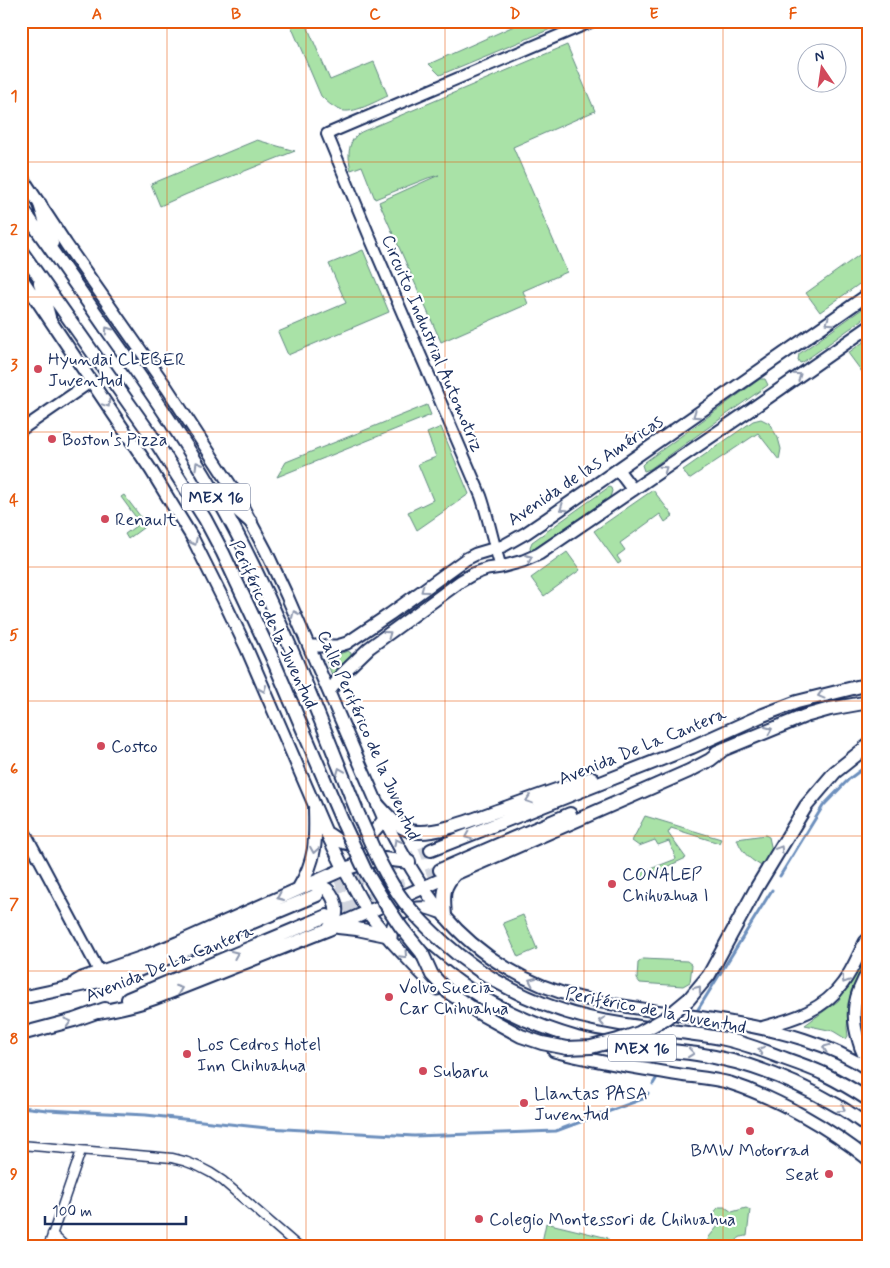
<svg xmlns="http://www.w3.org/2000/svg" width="890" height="1268" font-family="Mynerve,sans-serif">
<rect width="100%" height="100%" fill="#fff"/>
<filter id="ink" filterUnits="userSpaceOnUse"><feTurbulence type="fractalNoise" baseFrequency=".02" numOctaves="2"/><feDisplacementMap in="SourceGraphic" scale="10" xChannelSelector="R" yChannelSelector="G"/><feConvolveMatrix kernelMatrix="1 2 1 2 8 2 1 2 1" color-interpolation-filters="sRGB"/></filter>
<g filter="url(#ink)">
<!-- green -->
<path fill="#a9e2a7" stroke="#628882" d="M289 21H305L330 80 374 62 388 96C376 101 353 115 340 110 332 107 326 101 321 96Z
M525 21H570L440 75 429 64Z
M567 45 595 111 513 147 567 272 523 291 528 304 441 342 379 202 439 175 428 178 375 199 362 166 351 170C348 158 347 143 358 134 362 131 369 129 373 127Z
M257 140 295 151 187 194 160 206 151 184Z
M869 248V277L820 312 806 293Z
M363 250 389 312 288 355 278 332 346 303 329 264Z
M869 304V315L803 362 800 363 798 360 799 354Z
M869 338V379L868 380 848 353Z
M760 379H765L768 385 650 469 644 471 642 465 645 462Z
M427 405 431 415 277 477 286 462Z
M761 419 769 423 778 438 781 449 779 460 758 433 689 479 683 470 753 421Z
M441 427 469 494 417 530 408 512 433 500 418 464 436 457 427 433Z
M609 487 611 488 612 491 610 497 531 551 530 547 532 542Z
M653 490 673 516 665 522 660 514 620 543 625 550 617 556 621 562 618 564 594 531Z
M124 495 147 525 128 539 125 534 140 523 121 497Z
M567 552 580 570 544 596 531 578Z
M348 651 351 653V656L347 661 332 675 325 658C333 657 340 653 348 651Z
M645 816 721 839 719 843 671 828 668 833 686 858 642 878 640 873 676 859 669 841 658 845 655 840 639 846 632 841Z
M765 835 769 837 774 860 765 868C751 860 743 855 737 839Z
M523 915 537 949 518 957 503 923Z
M863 957 867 958 868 960 851 991 847 1028 848 1036 846 1039 833 1031 805 1025 838 1001 847 988Z
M643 959 687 961 692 965 690 982 683 986 640 983 637 979 638 963Z
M719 1207H725L732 1212 746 1208 750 1210 747 1236C740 1236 735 1239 735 1247L706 1245 709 1237 718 1226C712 1219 712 1213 719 1207Z
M546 1223 608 1238 606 1247H541Z"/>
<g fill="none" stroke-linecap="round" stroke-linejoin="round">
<!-- stream -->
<path stroke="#6c8fbd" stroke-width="3" d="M780 876 823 806 849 779 869 764
M697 1011 772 890
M653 1084 656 1079
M21 1107 47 1110 146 1115 267 1128 414 1136 556 1131 645 1098 648 1093"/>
<!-- primary-tunnel -->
<path stroke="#d1d5df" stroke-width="12" stroke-dasharray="12 6" stroke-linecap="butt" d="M320 894 431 850
M327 916 440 870"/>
<!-- minor casing -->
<g stroke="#1b2f5e" stroke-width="11">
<path id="minor" d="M21 1145 172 1158C192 1162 207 1169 223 1181L299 1247
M52 1234 66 1247
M48 1247 81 1151"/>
</g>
<!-- tertiary casing -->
<g stroke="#1b2f5e" stroke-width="14">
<path id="tertiary" d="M21 430 92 381
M501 567C493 544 489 519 481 496L371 240 327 134 593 21
M21 825 99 971"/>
</g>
<!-- secondary casing -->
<g stroke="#1b2f5e" stroke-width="15">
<path id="secondary" d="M21 176 66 244 167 388 233 489 266 551 287 596 384 819C401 851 420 887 444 915 478 956 529 986 581 998 631 1009 683 1014 734 1023 780 1031 830 1043 869 1070
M21 277 151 470 192 537 223 599 246 647 326 832 344 869 368 913 391 941 419 971 437 989
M618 470 633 490
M310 646H337L347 643 390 614 466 559 476 554 503 546 526 533 548 518 869 294
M329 692 342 674 369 648 461 581 473 574 487 569 501 567 523 561 539 554 756 406 869 327
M327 833C333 836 339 842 345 843 363 848 375 831 384 819
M391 941C391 937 391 933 392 929 395 912 412 907 427 908 432 909 437 911 442 913
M869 970C854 995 850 1014 859 1042 861 1050 864 1056 869 1063
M764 1027C794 1019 824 1010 843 983 852 971 858 956 865 942L869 938
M554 1051C594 1062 634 1067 674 1074 692 1077 712 1078 730 1083 777 1098 831 1129 869 1160"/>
</g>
<!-- primary casing -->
<g stroke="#1b2f5e" stroke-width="16">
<path id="primary" d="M717 752 805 716 830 709 869 702
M378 805C388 816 397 827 411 831 435 837 484 815 508 807 536 797 564 787 592 778
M431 850 692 747 763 715 797 702 869 684
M440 870 570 814
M310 884C313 884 315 884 318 885 332 888 339 906 335 918 333 922 331 926 329 929
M299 888C316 860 316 841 315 809
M445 916C444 898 441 888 455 874
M338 927 357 929 386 935
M71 988 76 982 83 978 144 957 178 943 344 869 371 861 384 859 409 862
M21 998 105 980 136 971 317 895
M128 999 327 916
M99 1012C121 1008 140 1004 160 996L329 929 689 771 710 760 724 749
M21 1034 74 1020 105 1009"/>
</g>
<!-- trunk casing -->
<g stroke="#1b2f5e" stroke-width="16">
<path id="trunk" d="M40 204 52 243
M21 207C51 249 81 292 110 334 155 397 198 460 234 528 283 621 320 719 359 816
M21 251 156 442 205 519 223 553 271 655 343 823
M40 283 49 317
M217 492 251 522
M443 942C493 987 554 1014 620 1024 655 1030 691 1032 725 1039 744 1043 762 1050 780 1057 794 1062 809 1067 822 1073 838 1081 854 1090 869 1100
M422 953C437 966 453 979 470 990 502 1011 539 1027 577 1038 615 1048 657 1048 697 1054 746 1061 794 1080 838 1106 849 1112 859 1120 869 1127"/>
</g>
<!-- minor -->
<use href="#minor" stroke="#fff" stroke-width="8"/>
<!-- tertiary -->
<use href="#tertiary" stroke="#fff" stroke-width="10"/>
<!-- secondary -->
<use href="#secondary" stroke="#fff" stroke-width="11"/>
<!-- primary -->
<use href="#primary" stroke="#fff" stroke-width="12"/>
<!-- trunk -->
<use href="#trunk" stroke="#fff" stroke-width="12"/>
<!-- trunk-bridge casing -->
<g stroke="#1b2f5e" stroke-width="16" stroke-linecap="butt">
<path id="trunk-bridge" d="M359 816C372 846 385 877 405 903 417 917 430 930 443 942
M343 823 365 870 385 903 401 927 422 953 432 975 448 992 481 1014 521 1036 542 1043 567 1048 591 1047 618 1040 639 1033 666 1018 689 999 709 975 757 887 806 806 835 772 869 745"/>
</g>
<!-- trunk-bridge -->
<use href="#trunk-bridge" stroke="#fff" stroke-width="12"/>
</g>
<!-- one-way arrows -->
<defs><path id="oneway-chevron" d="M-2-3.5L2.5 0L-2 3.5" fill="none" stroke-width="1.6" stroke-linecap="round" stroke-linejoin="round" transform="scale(1.25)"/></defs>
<g stroke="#8d97ae">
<use href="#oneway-chevron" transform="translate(829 322) rotate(145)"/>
<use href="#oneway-chevron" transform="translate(108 330) rotate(-125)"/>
<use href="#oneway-chevron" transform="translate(798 376) rotate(-35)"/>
<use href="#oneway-chevron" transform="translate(107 404) rotate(56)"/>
<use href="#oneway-chevron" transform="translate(696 415) rotate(145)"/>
<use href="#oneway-chevron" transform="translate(198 465) rotate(-120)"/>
<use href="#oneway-chevron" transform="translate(664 469) rotate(-35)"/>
<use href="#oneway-chevron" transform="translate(563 508) rotate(145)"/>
<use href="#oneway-chevron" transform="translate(194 542) rotate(63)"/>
<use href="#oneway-chevron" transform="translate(529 558) rotate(-23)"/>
<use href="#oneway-chevron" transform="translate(424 590) rotate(144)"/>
<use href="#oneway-chevron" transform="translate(295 614) rotate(-114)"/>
<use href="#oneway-chevron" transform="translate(388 634) rotate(-36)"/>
<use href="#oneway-chevron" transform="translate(263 689) rotate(67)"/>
<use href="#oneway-chevron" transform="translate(821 695) rotate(165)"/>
<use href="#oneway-chevron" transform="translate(769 730) rotate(-23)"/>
<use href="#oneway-chevron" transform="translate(340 771) rotate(-112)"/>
<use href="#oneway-chevron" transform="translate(529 800) rotate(161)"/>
<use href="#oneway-chevron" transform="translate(468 836) rotate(158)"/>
<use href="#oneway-chevron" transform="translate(397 842) rotate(-119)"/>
<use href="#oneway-chevron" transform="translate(780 849) rotate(-59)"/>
<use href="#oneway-chevron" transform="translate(314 850) rotate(99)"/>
<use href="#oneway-chevron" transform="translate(280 897) rotate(156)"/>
<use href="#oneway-chevron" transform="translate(235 954) rotate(-23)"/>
<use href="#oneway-chevron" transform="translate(404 955) rotate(47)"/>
<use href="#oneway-chevron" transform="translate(845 980) rotate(122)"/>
<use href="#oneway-chevron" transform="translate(532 981) rotate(-156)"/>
<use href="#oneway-chevron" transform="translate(179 989) rotate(-21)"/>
<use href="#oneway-chevron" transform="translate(698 989) rotate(-52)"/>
<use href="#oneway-chevron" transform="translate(602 1021) rotate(-169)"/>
<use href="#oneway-chevron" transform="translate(68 1022) rotate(-16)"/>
<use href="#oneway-chevron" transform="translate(826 1048) rotate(-158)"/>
<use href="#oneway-chevron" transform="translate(761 1050) rotate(-161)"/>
<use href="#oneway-chevron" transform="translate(691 1053) rotate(7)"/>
<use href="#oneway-chevron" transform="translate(842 1109) rotate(33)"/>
</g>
</g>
<!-- grid -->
<path fill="none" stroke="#e8590c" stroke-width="1" stroke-opacity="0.55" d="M167 21V1247M306 21V1247M445 21V1247M584 21V1247M723 21V1247M21 162H869M21 297H869M21 432H869M21 567H869M21 701H869M21 836H869M21 971H869M21 1106H869"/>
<!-- markers -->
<g fill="#d1495b" stroke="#fff" stroke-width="2">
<circle cx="38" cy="369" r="5"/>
<circle cx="52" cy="439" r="5"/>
<circle cx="105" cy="519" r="5"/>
<circle cx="101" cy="746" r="5"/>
<circle cx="612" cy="884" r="5"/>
<circle cx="389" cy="997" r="5"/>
<circle cx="187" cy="1054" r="5"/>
<circle cx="423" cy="1071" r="5"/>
<circle cx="524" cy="1103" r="5"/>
<circle cx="750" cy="1131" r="5"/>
<circle cx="829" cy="1174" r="5"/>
<circle cx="479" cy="1219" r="5"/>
</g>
<g text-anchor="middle" stroke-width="4.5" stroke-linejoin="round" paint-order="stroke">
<!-- shield labels -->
<g fill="#fff" stroke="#5f6d8e" stroke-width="1">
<rect x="182" y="483.5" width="68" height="27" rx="4"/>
<rect x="608" y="1034.5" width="68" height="27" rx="4"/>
</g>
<g font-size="16" font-weight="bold" fill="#1b2f5e">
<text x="216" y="503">MEX 16</text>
<text x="642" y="1054">MEX 16</text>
</g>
<!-- street labels -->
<g font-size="18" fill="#1b2f5e" stroke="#fff">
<text transform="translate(433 343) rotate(67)" y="6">Circuito Industrial Automotriz</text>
<text transform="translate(585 470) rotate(-34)" y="6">Avenida de las Américas</text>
<text transform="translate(274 624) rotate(65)" y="6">Periférico de la Juventud</text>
<text transform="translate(369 735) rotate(66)" y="6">Calle Periférico de la Juventud</text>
<text transform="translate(642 746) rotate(-22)" y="6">Avenida De La Cantera</text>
<text transform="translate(169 963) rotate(-22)" y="6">Avenida De La Cantera</text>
<text transform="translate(656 1010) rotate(11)" y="6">Periférico de la Juventud</text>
</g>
<!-- poi labels -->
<g font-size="18" fill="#1b2f5e" stroke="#fff" text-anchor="start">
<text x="48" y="365">Hyundai CLEBER<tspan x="48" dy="21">Juventud</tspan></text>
<text x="62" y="445">Boston's Pizza</text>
<text x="115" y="525">Renault</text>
<text x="111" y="752">Costco</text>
<text x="622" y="880">CONALEP<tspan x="622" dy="21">Chihuahua I</tspan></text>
<text x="399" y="993">Volvo Suecia<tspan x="399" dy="21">Car Chihuahua</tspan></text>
<text x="197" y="1050">Los Cedros Hotel<tspan x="197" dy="21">Inn Chihuahua</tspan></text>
<text x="433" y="1077">Subaru</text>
<text x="534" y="1099">Llantas PASA<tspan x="534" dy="21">Juventud</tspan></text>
<text x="750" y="1156" text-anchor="middle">BMW Motorrad</text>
<text x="819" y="1180" text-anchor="end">Seat</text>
<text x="489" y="1225">Colegio Montessori de Chihuahua</text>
</g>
</g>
<!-- margin -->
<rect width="890" height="1268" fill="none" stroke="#fff" stroke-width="55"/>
<!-- north arrow -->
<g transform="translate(822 68) rotate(347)"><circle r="24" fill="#ffffff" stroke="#a4acbf"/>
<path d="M0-4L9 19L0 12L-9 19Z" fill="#d1495b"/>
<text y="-8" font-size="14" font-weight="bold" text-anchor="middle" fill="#1b2f5e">N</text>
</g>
<!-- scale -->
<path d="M45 1216v8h141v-8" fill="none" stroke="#1b2f5e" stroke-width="2.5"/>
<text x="52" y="1216" font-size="15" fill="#1b2f5e" stroke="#ffffff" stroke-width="4" paint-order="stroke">100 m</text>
<rect x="28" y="28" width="834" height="1212" fill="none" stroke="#e8590c" stroke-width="2"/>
<g font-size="16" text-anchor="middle" font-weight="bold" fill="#e8590c">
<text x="97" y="19">A</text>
<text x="236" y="19">B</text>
<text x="375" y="19">C</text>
<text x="515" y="19">D</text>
<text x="654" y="19">E</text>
<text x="793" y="19">F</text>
<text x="14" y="101">1</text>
<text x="14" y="235">2</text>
<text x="14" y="370">3</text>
<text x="14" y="505">4</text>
<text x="14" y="640">5</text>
<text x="14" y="774">6</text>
<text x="14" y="909">7</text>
<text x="14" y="1044">8</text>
<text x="14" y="1179">9</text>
</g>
</svg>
